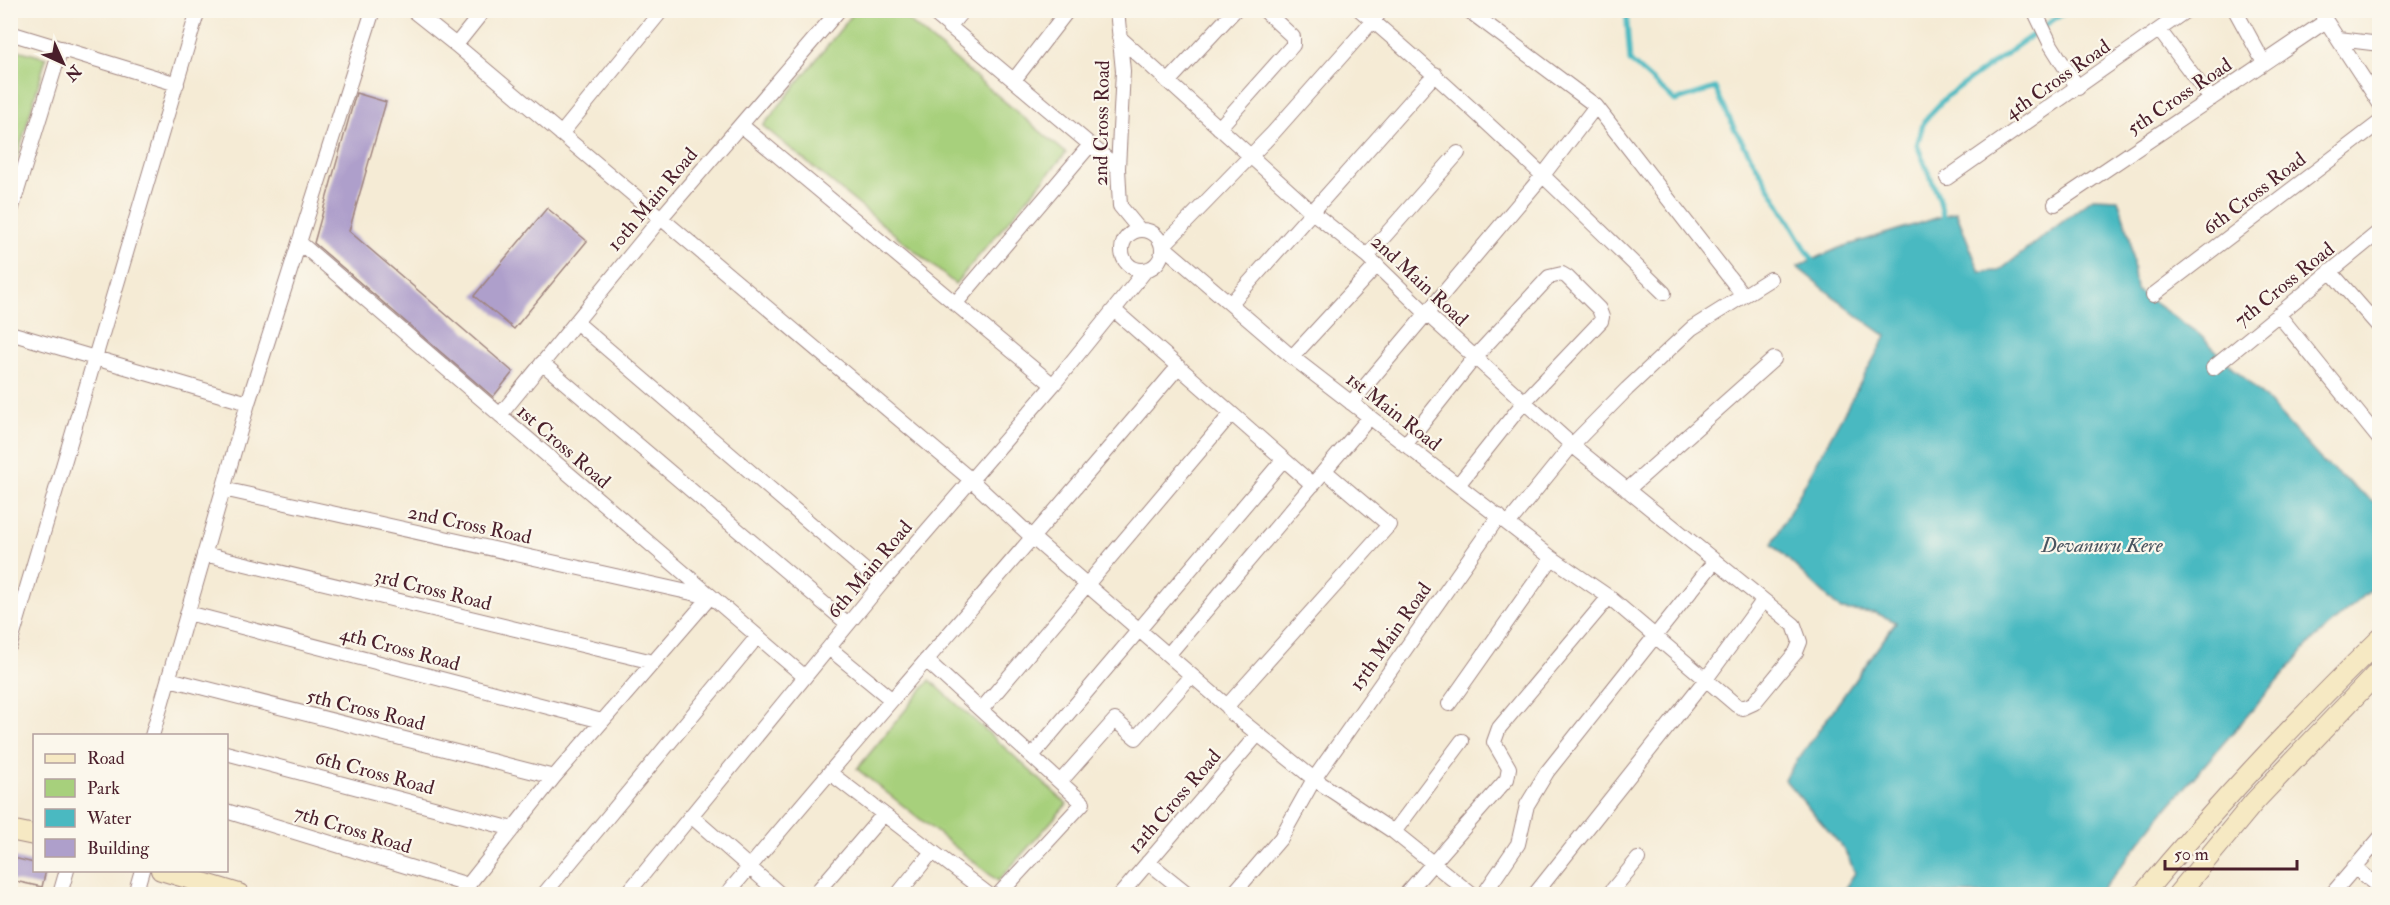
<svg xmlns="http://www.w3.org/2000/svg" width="2390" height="905" font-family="'IM FELL Double Pica',serif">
<rect width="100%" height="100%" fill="#fbf7ec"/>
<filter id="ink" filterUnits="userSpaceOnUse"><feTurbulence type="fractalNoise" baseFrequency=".0167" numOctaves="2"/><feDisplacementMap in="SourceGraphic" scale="12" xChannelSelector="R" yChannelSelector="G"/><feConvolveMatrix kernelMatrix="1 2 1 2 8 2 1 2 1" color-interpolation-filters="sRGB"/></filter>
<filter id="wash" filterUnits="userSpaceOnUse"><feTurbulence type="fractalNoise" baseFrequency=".008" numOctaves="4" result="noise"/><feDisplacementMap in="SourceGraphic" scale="24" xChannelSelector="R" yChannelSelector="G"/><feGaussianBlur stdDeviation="1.35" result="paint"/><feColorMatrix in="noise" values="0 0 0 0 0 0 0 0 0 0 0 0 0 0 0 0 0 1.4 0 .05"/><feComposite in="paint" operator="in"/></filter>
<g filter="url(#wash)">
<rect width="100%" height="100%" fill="#f5ebd5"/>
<!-- green -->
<path fill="#a7d07c" stroke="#787854" stroke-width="1.5" d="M856 10 897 11 1066 153 955 284 763 126Z
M11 48 46 58 11 179 10 48Z
M930 680 1067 804 998 881 857 769Z"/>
<!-- water -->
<path fill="#4ab9c1" stroke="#4a6c76" stroke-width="1.5" d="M2093 198 2118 199 2130 237 2136 290 2199 334 2265 398 2322 461 2379 506V583L2313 640 2162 814 2099 894H1841L1855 873 1844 849 1784 779 1896 622 1876 613 1841 610 1772 544 1886 336 1859 317 1797 267 1839 248 1956 212 1980 272 1999 271Z"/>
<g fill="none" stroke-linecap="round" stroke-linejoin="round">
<!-- stream -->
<path stroke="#4ab9c1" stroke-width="5" d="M1626 10 1630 61 1675 101 1715 88 1734 128 1816 266
M1944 220 1939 198 1917 145 1924 121 1947 96 2067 10"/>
</g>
<g id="blocks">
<!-- building -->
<path fill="#ae9fcb" d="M356 93 386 102 349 231 513 372 493 397 314 243Z
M547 208 587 241 514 329 474 296Z
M10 857 34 863V870H46L42 887 10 880Z"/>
</g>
</g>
<g filter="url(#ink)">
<use href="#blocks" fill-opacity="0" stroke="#a08580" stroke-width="1.5"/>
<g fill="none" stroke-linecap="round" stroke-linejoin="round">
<!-- street casing -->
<g stroke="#a08580" stroke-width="16">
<path id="street" d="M412 10 456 45 970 479 1034 539 1227 706 1233 714 1314 779 1394 832 1471 894
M930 10 1118 168
M1117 10 1123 71 1118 168 1120 206 1138 228
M1360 10C1466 100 1565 196 1664 293
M1468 10 1596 106 1743 295
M2034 10 2051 45 2078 88
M2235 10 2264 63
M2319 10 2380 104
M949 27 963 10
M2160 31 2211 99
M10 33 177 84
M1119 37 1311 211 1367 256 1427 314 1572 445 1794 625 1800 642 1796 652 1754 703 1743 708 1736 705 1609 597 1552 558 1292 357 1163 246 1273 133 1382 10
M2339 39 2380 44
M456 45 484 10
M1014 80 1068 10
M1168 82 1235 10
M741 125 1053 385
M1219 128 1293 45V37L1264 10
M561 134 662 10
M1947 178 2187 10
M2055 204 2326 21
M10 214 61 48
M1122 250a20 20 0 1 1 40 0a20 20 0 1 1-40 0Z
M299 242 805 677
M1367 256 1458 153
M2330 271 2380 328
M2153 295 2380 122
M1231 303 1435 74
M955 304 1090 145
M1114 310 1313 485
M2278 314 2380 440
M576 322 881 584
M10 333 248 403
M1292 357 1377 265
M542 363 848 624
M2213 368 2380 231
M1351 403 1544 174 1596 106
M500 415 660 219 839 10
M1405 445 1475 357 1549 277 1562 274 1567 277 1599 309 1602 317 1601 321 1524 402 1458 485
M223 489 710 597 554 777 461 894
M1627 490 1774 359
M1508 524 1572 445 1627 389 1692 328 1770 279
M204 554 653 662
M188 613 602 721
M10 645 198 10
M829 648 892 700
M1168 655 1370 417
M926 660 1083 803 999 894
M169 679 554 777
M1449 704 1552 558
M1227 706 1389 525 1325 471
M981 710 1231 414
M152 736 248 403 373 10
M226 753 513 829
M1032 756 1283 460
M830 773 988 894
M1060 782 1115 720 1136 738 1191 676
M226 811 468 885
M691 816 780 894
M1394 832 1462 741
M1148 862 1188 894
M2354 867 2380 888
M60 894 67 870
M135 894 142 870
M544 894 757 637
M627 894 881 584 1053 385 1145 271
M727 894C875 716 1029 544 1178 367
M815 894 883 815
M898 894 931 853
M1121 894 1258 734
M1233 894 1281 838 1314 779 1499 516
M1406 894 1507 779 1509 768 1494 742 1499 728 1609 597
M1484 894 1518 844 1527 805 1547 772 1714 562
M1535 894 1706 679 1763 601
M1609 894 1638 859
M2332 894 2380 838"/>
</g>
<!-- secondary casing -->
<g stroke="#a08580" stroke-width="22">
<path id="secondary" d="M10 830 34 835
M161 870 239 894
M2143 894C2217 805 2297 720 2380 639
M2178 894 2255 801 2380 670"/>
</g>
<!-- street -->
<use href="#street" stroke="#fff" stroke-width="14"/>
<!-- secondary -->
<use href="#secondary" stroke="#f6e9c3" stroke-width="20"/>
</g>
</g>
<g text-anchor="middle" stroke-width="4.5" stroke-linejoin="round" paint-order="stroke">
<!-- street labels -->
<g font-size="20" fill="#4a1f2b" stroke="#fbf7ec">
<text transform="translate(2057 79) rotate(-35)" y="7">4th Cross Road</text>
<text transform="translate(2179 96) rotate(-34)" y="7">5th Cross Road</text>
<text transform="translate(1101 123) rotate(-89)" y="7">2nd Cross Road</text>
<text transform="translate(2254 193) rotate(-37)" y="7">6th Cross Road</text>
<text transform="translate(652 199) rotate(-50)" y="7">10th Main Road</text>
<text transform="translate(1420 280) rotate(43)" y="7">2nd Main Road</text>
<text transform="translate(2284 284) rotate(-39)" y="7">7th Cross Road</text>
<text transform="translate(1394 411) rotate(38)" y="7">1st Main Road</text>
<text transform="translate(564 446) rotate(41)" y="7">1st Cross Road</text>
<text transform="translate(470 524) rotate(12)" y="7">2nd Cross Road</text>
<text transform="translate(869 569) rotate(-50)" y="7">6th Main Road</text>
<text transform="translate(433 589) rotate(14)" y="7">3rd Cross Road</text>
<text transform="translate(1390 636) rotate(-55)" y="7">15th Main Road</text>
<text transform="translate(400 648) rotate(15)" y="7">4th Cross Road</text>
<text transform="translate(366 709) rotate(14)" y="7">5th Cross Road</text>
<text transform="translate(375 772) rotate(15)" y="7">6th Cross Road</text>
<text transform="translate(1174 801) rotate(-49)" y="7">12th Cross Road</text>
<text transform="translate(353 829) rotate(17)" y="7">7th Cross Road</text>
</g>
<!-- water labels -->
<g font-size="21" font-style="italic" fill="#4a5560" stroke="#fbf7ec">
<text x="2102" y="552">Devanuru Kere</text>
</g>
</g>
<!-- margin -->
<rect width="2390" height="905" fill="none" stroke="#fbf7ec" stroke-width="36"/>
<!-- legend -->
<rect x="33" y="734" width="195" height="138" fill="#fbf7ec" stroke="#b4a19f" stroke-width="1.5"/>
<rect x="45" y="754" width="30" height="9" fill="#f6e9c3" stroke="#b4a19f" stroke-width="1.5"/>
<text x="87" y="764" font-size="18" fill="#4a1f2b">Road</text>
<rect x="45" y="779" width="30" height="18" fill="#a7d07c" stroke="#b4a19f" stroke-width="1.5"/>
<text x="87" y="794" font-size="18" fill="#4a1f2b">Park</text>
<rect x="45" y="809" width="30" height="18" fill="#4ab9c1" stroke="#b4a19f" stroke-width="1.5"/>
<text x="87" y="824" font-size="18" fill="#4a1f2b">Water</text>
<rect x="45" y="839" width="30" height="18" fill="#ae9fcb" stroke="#b4a19f" stroke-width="1.5"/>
<text x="87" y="854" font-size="18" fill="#4a1f2b">Building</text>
<!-- north arrow -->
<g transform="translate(63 63) rotate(135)" stroke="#fbf7ec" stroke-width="4.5" paint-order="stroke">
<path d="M0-4.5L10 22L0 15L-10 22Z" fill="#4a1f2b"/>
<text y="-9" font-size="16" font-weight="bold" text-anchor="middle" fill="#4a1f2b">N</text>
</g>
<!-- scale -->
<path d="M2165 860v9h132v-9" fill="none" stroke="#4a1f2b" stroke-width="3"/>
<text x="2174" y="860" font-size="18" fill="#4a1f2b" stroke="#fbf7ec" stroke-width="4.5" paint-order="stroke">50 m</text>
</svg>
